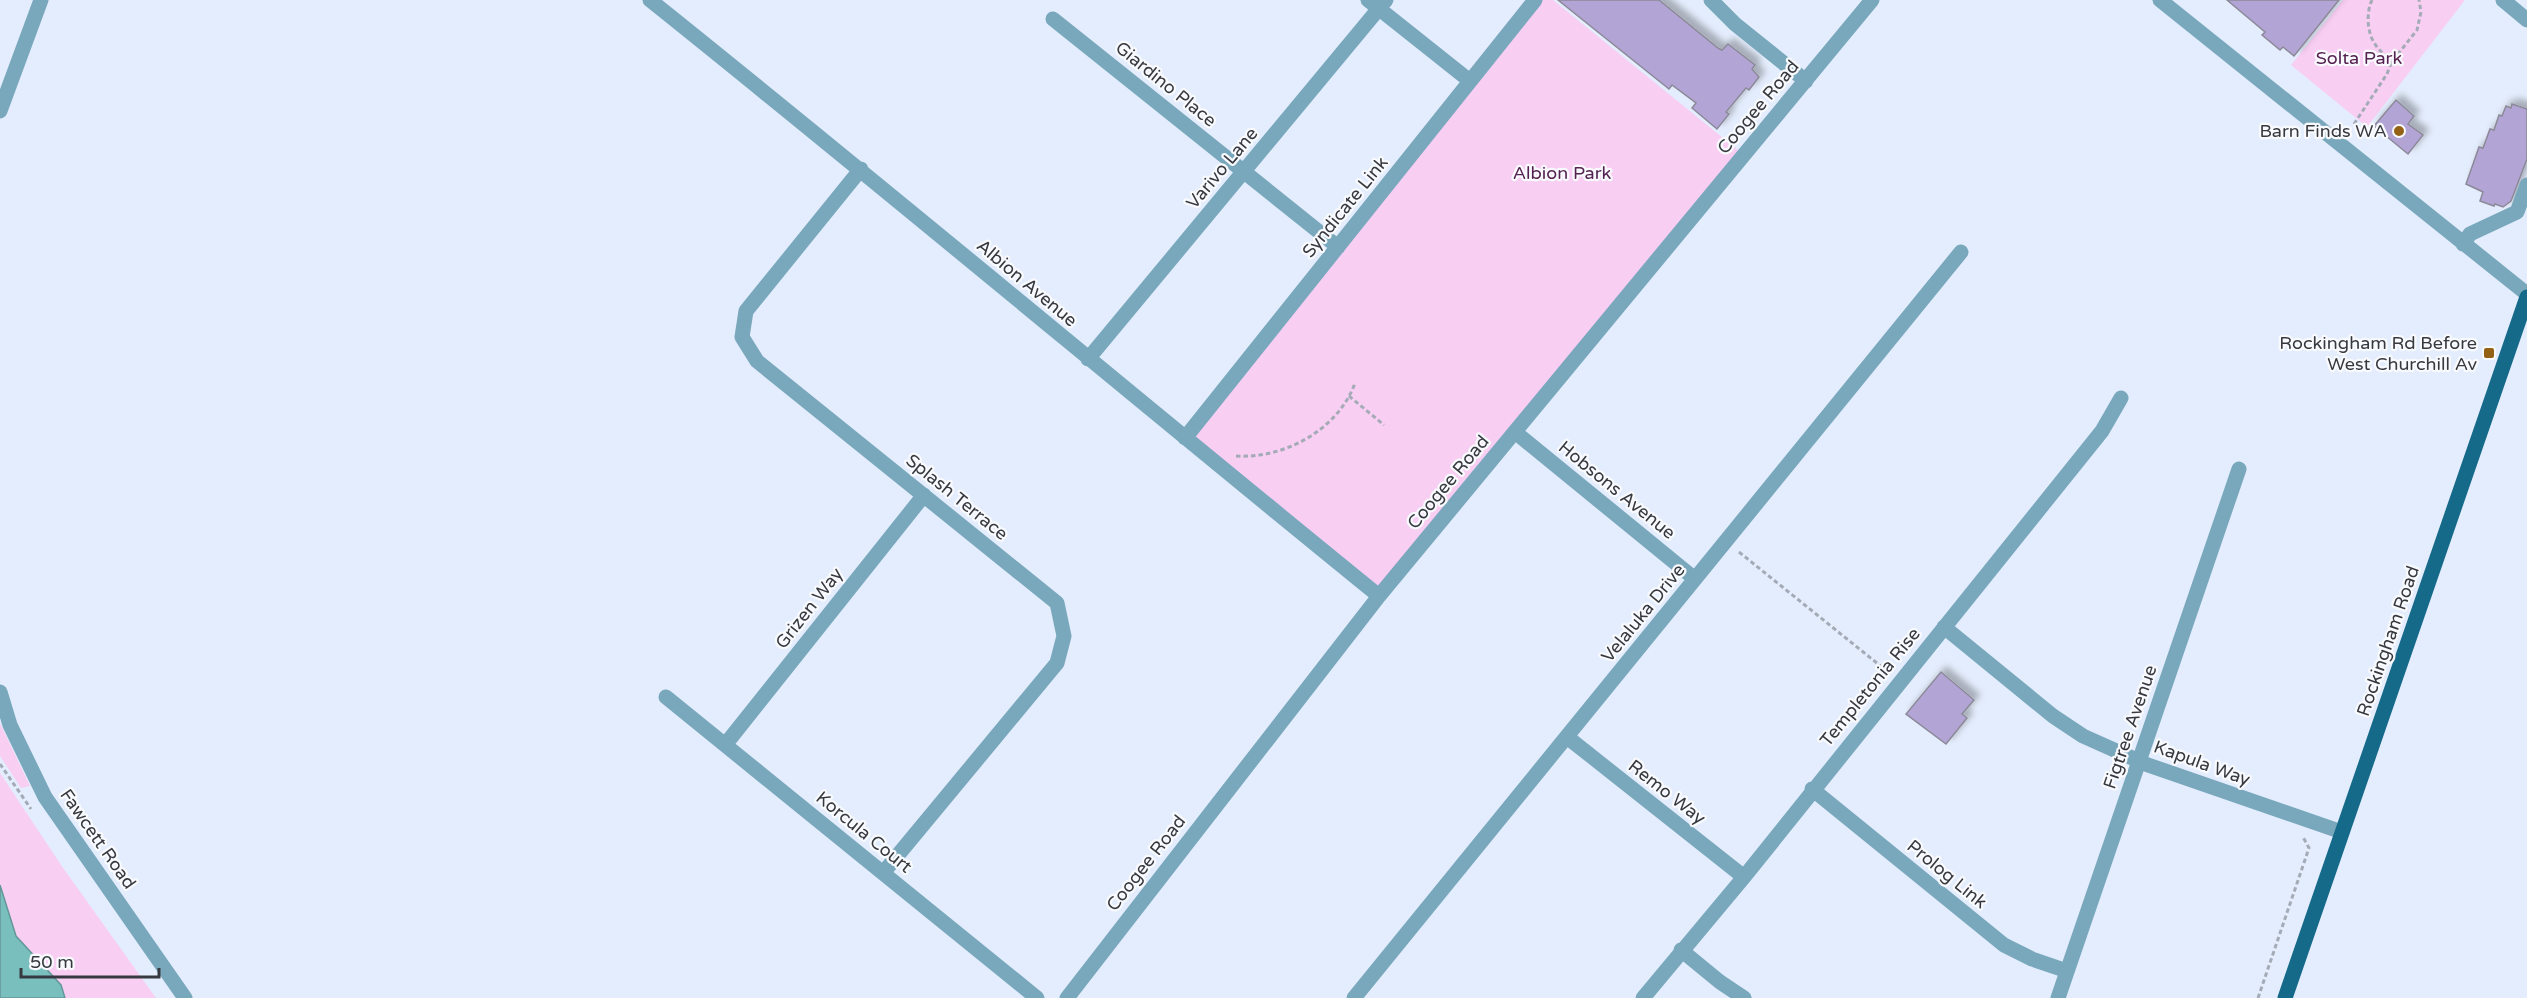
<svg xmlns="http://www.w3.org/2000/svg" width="2527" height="998" font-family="'Varela Round',sans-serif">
<defs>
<filter id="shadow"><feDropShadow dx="5.5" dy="-5.5" stdDeviation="3" flood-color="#0004"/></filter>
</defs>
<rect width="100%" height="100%" fill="#e4edfd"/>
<!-- green -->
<path fill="#f8cef3" d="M1535 0H1553L1744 155 1379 596 1185 438Z
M2343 0H2465L2367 127 2291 65Z
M0 723 30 786 21 788 0 756Z
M0 773 61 865 156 998H0Z"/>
<!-- water -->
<path fill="#79bfbe" stroke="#659798" stroke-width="1.5" d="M0 885 16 936 61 985 65 998H0Z"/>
<!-- building -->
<path fill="#b2a5d6" stroke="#8c8998" stroke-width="1.5" filter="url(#shadow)" d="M1558 0H1659L1718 48 1722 50 1728 44 1755 65 1752 69 1759 77 1749 90 1746 88 1726 112 1729 114 1717 129 1692 108 1696 103 1672 85 1669 89Z
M2227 0H2339L2294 56 2283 47 2280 50 2262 35 2265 32Z
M2396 100 2414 116 2408 124 2423 135 2408 154 2374 126Z
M2512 104 2527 109V159L2511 201 2503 207 2495 204 2494 206 2480 201 2483 192 2466 184 2479 147 2483 148 2490 129 2494 130 2499 115 2502 116 2506 106 2511 108Z
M1941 672 1974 700 1962 714 1967 718 1946 744 1906 714Z"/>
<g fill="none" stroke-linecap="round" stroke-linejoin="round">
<!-- path -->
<path stroke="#a4abb7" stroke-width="3" stroke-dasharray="4.5 3" stroke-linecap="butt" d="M2372 0C2366 12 2367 33 2375 44 2379 51 2386 55 2391 63
M2354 124 2387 74 2391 63 2417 30 2421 12 2419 0
M1349 396 1384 425
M1236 456C1284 459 1338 430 1355 383
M1739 552 1888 672
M0 764 31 809
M2258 998 2309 848 2303 837"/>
<!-- minor -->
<path stroke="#79a8bd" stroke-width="15" d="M650 0C895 196 1135 398 1379 596
M1368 0 1470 81
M1711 0 1735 24 1806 81
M2160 0 2527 294
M2503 0 2527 20
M1053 19 1338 247
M0 111 41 0
M861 169 746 311 742 337 757 361 1057 603 1064 636 1057 663 883 873
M2463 244 2470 234 2517 212 2527 185
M1088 359 1386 0
M1515 432 1695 579
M1185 438 1535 0
M1944 627 2053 716 2083 736 2148 765 2342 832
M0 692 10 725 45 797 185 998
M666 697 1037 998
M1567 737 1744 877
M725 745 924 495
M1812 789 2004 945 2032 959 2067 971
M1681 950 1720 982 1744 998
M1067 998 1379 596 1872 0
M1354 998 1961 252
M1643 998 1744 877 2102 431 2121 398
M2058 998 2239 469"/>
<!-- major -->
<path stroke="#166a89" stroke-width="15" d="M2285 998 2527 297"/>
</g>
<!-- markers -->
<g fill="#946214" stroke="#f8fafd" stroke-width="2">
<circle cx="2399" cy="131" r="6"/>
<rect x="2483" y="347" width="12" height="12" rx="3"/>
</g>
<g text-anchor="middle" stroke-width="4.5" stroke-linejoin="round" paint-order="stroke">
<!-- park labels -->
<g font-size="18" fill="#552151" stroke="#f8fafd">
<text x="2359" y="64">Solta Park</text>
<text x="1562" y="179">Albion Park</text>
</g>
<!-- street labels -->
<g font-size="18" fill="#36393f" stroke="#f8fafd">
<text transform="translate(1166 84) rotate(39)" y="6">Giardino Place</text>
<text transform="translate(1758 107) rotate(-50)" y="6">Coogee Road</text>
<text transform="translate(1222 168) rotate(-50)" y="6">Varivo Lane</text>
<text transform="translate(1345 207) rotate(-51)" y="6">Syndicate Link</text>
<text transform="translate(1027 283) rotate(40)" y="6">Albion Avenue</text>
<text transform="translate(1448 482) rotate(-50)" y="6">Coogee Road</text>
<text transform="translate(1617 490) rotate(39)" y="6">Hobsons Avenue</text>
<text transform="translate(957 497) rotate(39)" y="6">Splash Terrace</text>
<text transform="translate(809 608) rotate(-52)" y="6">Grizen Way</text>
<text transform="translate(1643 613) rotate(-51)" y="6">Velaluka Drive</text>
<text transform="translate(2388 641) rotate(-71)" y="6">Rockingham Road</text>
<text transform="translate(1870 687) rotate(-51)" y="6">Templetonia Rise</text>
<text transform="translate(2130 727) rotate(-71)" y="6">Figtree Avenue</text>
<text transform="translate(2202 763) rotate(20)" y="6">Kapula Way</text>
<text transform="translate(1667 792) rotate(38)" y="6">Remo Way</text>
<text transform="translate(864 832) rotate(39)" y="6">Korcula Court</text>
<text transform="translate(98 839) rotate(55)" y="6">Fawcett Road</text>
<text transform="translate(1146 863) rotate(-52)" y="6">Coogee Road</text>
<text transform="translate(1947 874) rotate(39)" y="6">Prolog Link</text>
</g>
<!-- poi labels -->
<g font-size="18" fill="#36393f" stroke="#f8fafd" text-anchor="end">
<text x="2387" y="137">Barn Finds WA</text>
<text x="2477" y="349">Rockingham Rd Before<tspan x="2477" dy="21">West Churchill Av</tspan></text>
</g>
</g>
<!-- scale -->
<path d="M21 968v9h138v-9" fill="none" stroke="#36393f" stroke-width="3"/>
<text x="30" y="968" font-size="18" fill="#36393f" stroke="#f8fafd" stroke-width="4.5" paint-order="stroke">50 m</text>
</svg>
